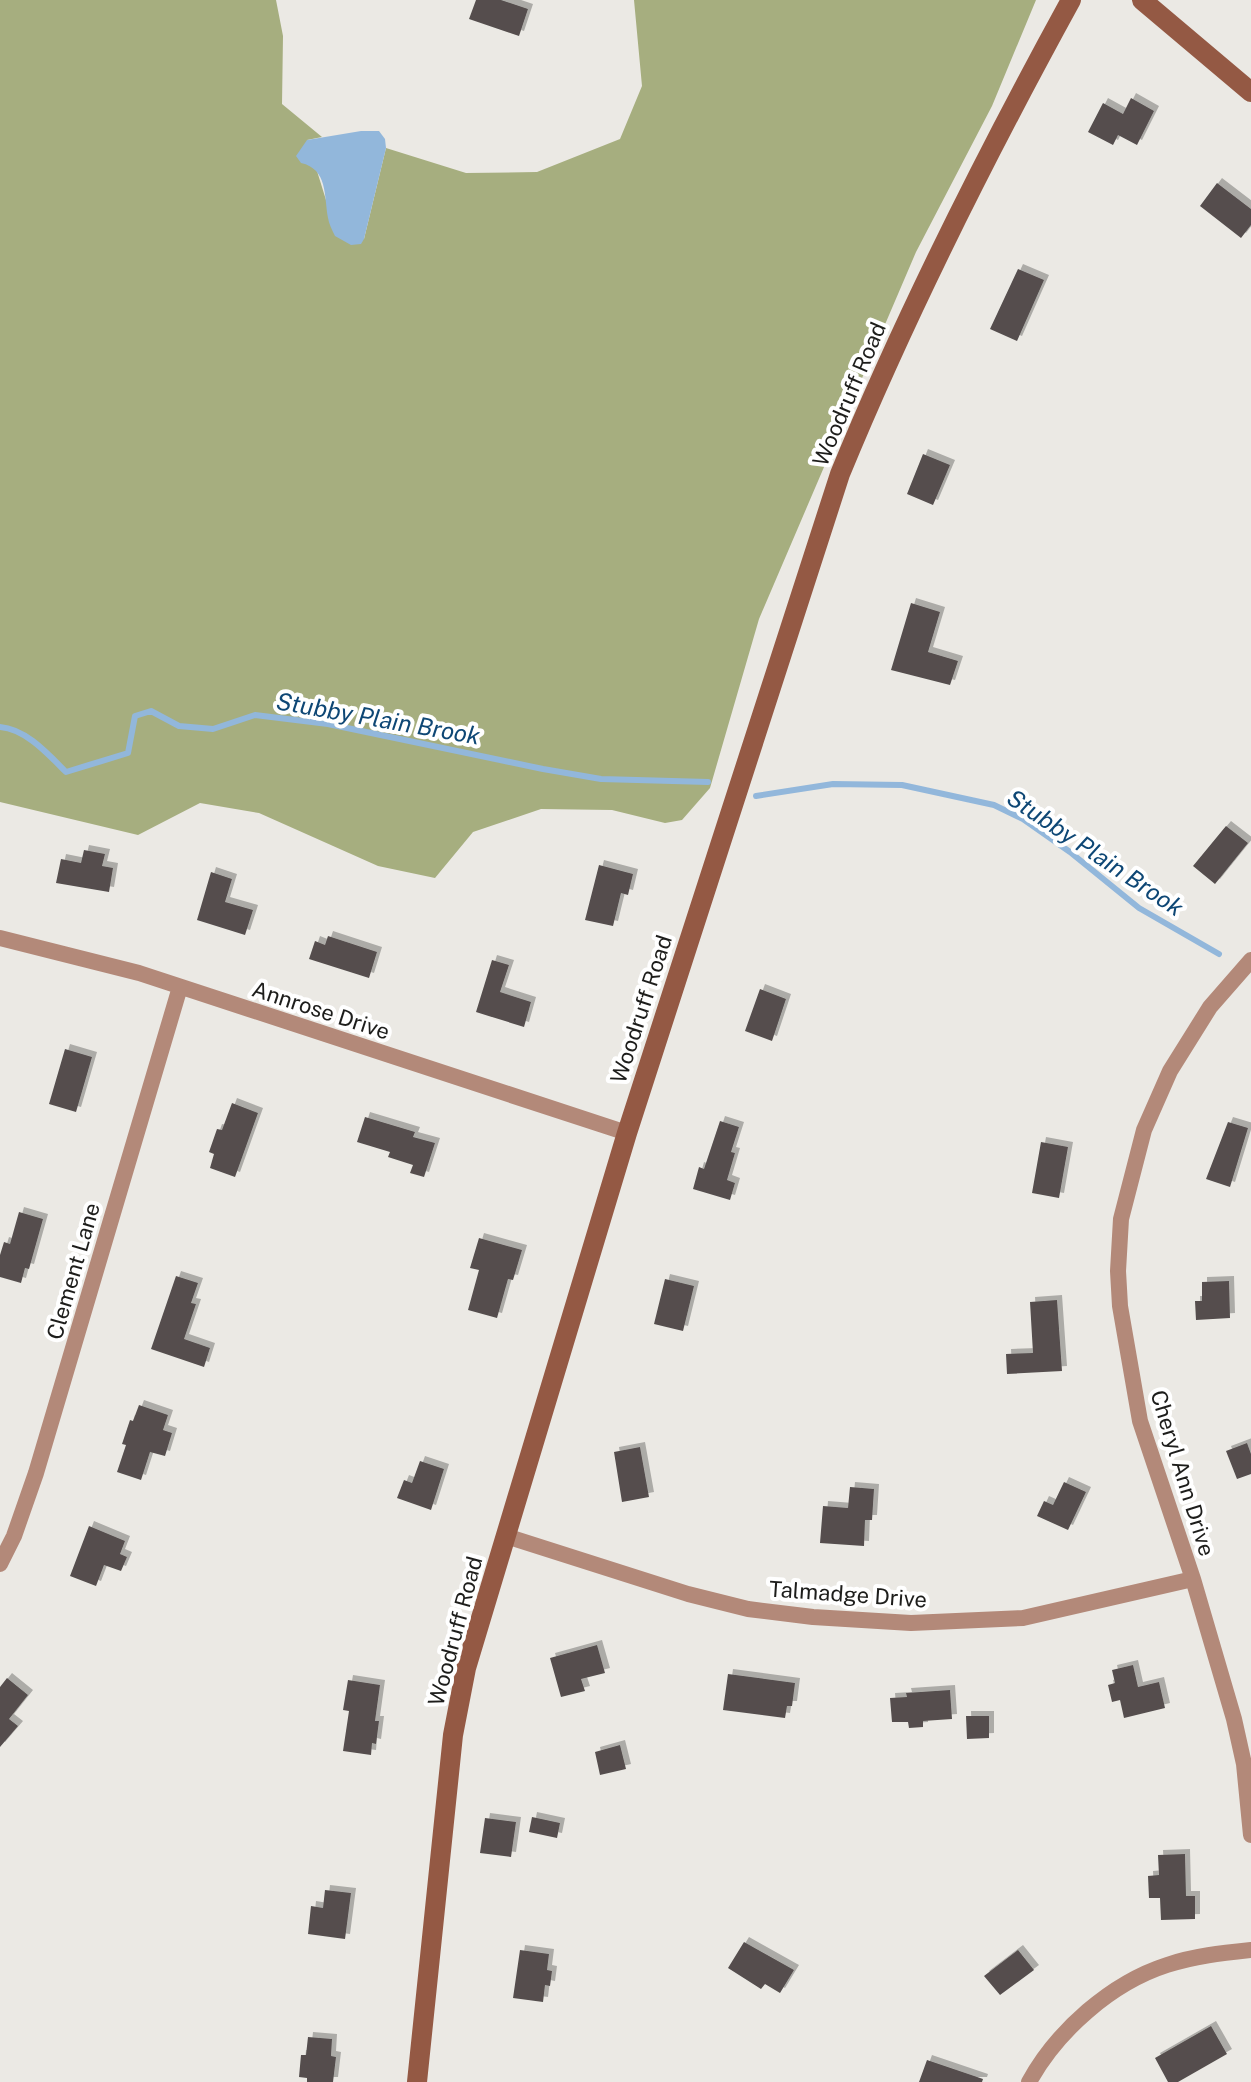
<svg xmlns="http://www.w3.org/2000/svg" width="1251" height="2082" font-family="'Public Sans',sans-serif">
<defs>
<filter id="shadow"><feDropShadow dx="5" dy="-5" stdDeviation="0" flood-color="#0004"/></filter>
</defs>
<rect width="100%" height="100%" fill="#ebe9e4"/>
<!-- forest -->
<path fill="#a6ae7f" d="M0 0H276L283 36 282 104 322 137 307 140 310 165 317 171 326 200 364 239 386 148 466 173 537 172 620 139 642 86 634 0H1036L992 106 916 252 759 619 710 788 682 820 665 823 612 810 541 809 473 832 435 878 378 866 259 813 200 803 138 835 0 802Z"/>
<!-- water -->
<path fill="#92b7db" d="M361 131H379L385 139 386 148 364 239 361 244 351 245 335 236C332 230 329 224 328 218 324 196 328 169 301 163L296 156 307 140Z"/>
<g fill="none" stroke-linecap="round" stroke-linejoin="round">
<!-- stream -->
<path stroke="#92b7db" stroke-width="6" d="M0 727C26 729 48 754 66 772L128 753 135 716 151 711 179 726 213 729 255 715 328 724 543 769 601 779 708 782
M756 796 833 784 902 785 994 805 1023 819 1070 852 1139 908 1219 954"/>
</g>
<!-- building -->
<path fill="#544e4d" filter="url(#shadow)" d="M476 0H501L528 9 519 36 469 19Z
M1131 98 1154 111 1137 145 1118 135 1113 145 1088 132 1103 103 1123 114Z
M1217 183 1251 209V225L1241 238 1200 206Z
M1018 269 1044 280 1017 341 990 329Z
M923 454 950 465 933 505 907 494Z
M911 603 940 612 928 652 958 661 950 685 891 670Z
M1226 826 1248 843 1215 884 1193 866Z
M84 850 105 854 102 866 113 868 109 892 56 883 61 859 81 863Z
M599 865 633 874 628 895 621 893 613 926 585 920Z
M211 872 232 879 225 902 253 910 245 935 197 920Z
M328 936 377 952 369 978 309 959 315 941 325 945Z
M492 960 509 965 500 992 531 1002 524 1027 476 1012Z
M760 989 786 999 772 1041 745 1031Z
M65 1049 92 1057 76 1112 49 1104Z
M232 1103 258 1113 235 1177 210 1168 214 1154 209 1152 217 1129 222 1130Z
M365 1117 415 1132 413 1137 435 1143 424 1177 410 1173 413 1165 388 1157 390 1152 357 1142Z
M720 1121 739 1127 731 1152 735 1153 727 1180 735 1183 730 1200 693 1189 699 1167 704 1169Z
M1228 1122 1248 1128 1230 1187 1206 1179Z
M1041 1142 1068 1147 1059 1198 1032 1193Z
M19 1212 43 1219 29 1269 25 1268 21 1283 0 1277V1255L4 1242 10 1244Z
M479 1238 522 1250 513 1280 508 1279 497 1318 468 1310 479 1270 470 1268Z
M176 1276 198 1283 191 1303 196 1304 184 1339 210 1348 204 1367 151 1349Z
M665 1279 694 1286 683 1331 654 1324Z
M1229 1281 1230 1318 1196 1320 1195 1301H1202V1282Z
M1057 1300 1062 1371 1007 1374 1006 1354 1033 1353 1030 1302Z
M139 1405 168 1415 163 1430 172 1433 165 1456 150 1452 141 1480 117 1472 126 1445 122 1444 130 1420 133 1421Z
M1247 1443 1251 1454V1474L1237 1479 1226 1451Z
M640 1447 649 1497 622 1502 614 1452Z
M420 1461 444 1469 431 1510 397 1498 404 1480 412 1483Z
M1064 1482 1086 1492 1068 1530 1037 1516 1044 1501 1053 1505Z
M850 1487 874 1489 872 1520H865L864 1546 820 1543 823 1506 848 1508Z
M89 1526 125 1541 120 1554 127 1557 121 1571 104 1565 96 1586 70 1576Z
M597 1645 605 1673 581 1679 585 1691 561 1697 550 1658Z
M1133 1665 1138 1687 1159 1682 1165 1708 1124 1718 1120 1700 1112 1702 1108 1685 1115 1683 1112 1670Z
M728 1674 795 1683 792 1706H787L785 1718 723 1710Z
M7 1678 28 1695 9 1719 18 1726 0 1747V1687Z
M348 1680 380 1685 375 1721H379L376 1744 372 1743 371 1755 343 1751 349 1711 343 1710Z
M950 1690 952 1719 923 1721V1727L909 1728 908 1722H892L890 1698 907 1697 906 1693Z
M966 1716H989V1738L967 1739Z
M620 1745 626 1769 600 1775 595 1752Z
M532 1817 560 1823 557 1838 529 1832Z
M485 1818 516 1822 511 1857 480 1853Z
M1185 1854 1186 1896H1195V1919L1161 1920 1160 1898H1149L1148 1876 1159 1875 1158 1855Z
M325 1890 351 1893 345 1939 308 1934 311 1906 323 1908Z
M744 1942 794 1970 780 1993 765 1984 761 1989 728 1968Z
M520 1950 549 1954 547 1970 552 1971 550 1986 545 1985 543 2002 513 1998Z
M1018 1950 1034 1970 1000 1995 984 1976Z
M1211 2026 1227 2054 1178 2082H1168L1155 2058Z
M308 2037 332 2039 331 2056 336 2057 333 2082H307V2078L299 2077 301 2055H306Z
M927 2060 983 2079 982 2082H919Z"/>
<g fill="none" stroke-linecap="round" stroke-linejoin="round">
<!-- street -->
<path stroke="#b38979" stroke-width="16" d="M0 938 139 973 627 1133
M1251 960 1210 1007 1170 1071 1144 1130 1121 1219 1118 1271 1120 1306 1140 1421 1193 1579 1234 1719 1244 1764 1251 1835
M506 1536 688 1594 748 1609 813 1617 911 1623 1023 1618 1193 1579
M0 1564 14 1536 36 1473 180 987
M1029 2082C1057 2031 1111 1983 1167 1965 1194 1956 1222 1953 1251 1950"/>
<!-- secondary -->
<path stroke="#945944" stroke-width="20" d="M1142 0 1251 92
M417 2082 453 1735 466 1668 627 1133 840 474C907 311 986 155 1071 0"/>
</g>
<g text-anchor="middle" stroke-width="8" stroke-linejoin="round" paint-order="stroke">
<!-- street labels -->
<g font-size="22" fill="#1d1d1b" stroke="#fff">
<text transform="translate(849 394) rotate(-67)" y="8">Woodruff Road</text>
<text transform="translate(641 1009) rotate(-72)" y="8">Woodruff Road</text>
<text transform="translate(321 1010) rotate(18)" y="8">Annrose Drive</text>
<text transform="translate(73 1271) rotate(-74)" y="8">Clement Lane</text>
<text transform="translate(1183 1473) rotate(73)" y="8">Cheryl Ann Drive</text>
<text transform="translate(848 1594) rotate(4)" y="8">Talmadge Drive</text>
<text transform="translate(455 1631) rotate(-75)" y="8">Woodruff Road</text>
</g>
<!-- water labels -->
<g font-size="24" font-style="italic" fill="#0e4775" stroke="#fff">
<text transform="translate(378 719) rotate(10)" y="8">Stubby Plain Brook</text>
<text transform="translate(1095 853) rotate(34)" y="8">Stubby Plain Brook</text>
</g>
</g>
</svg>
